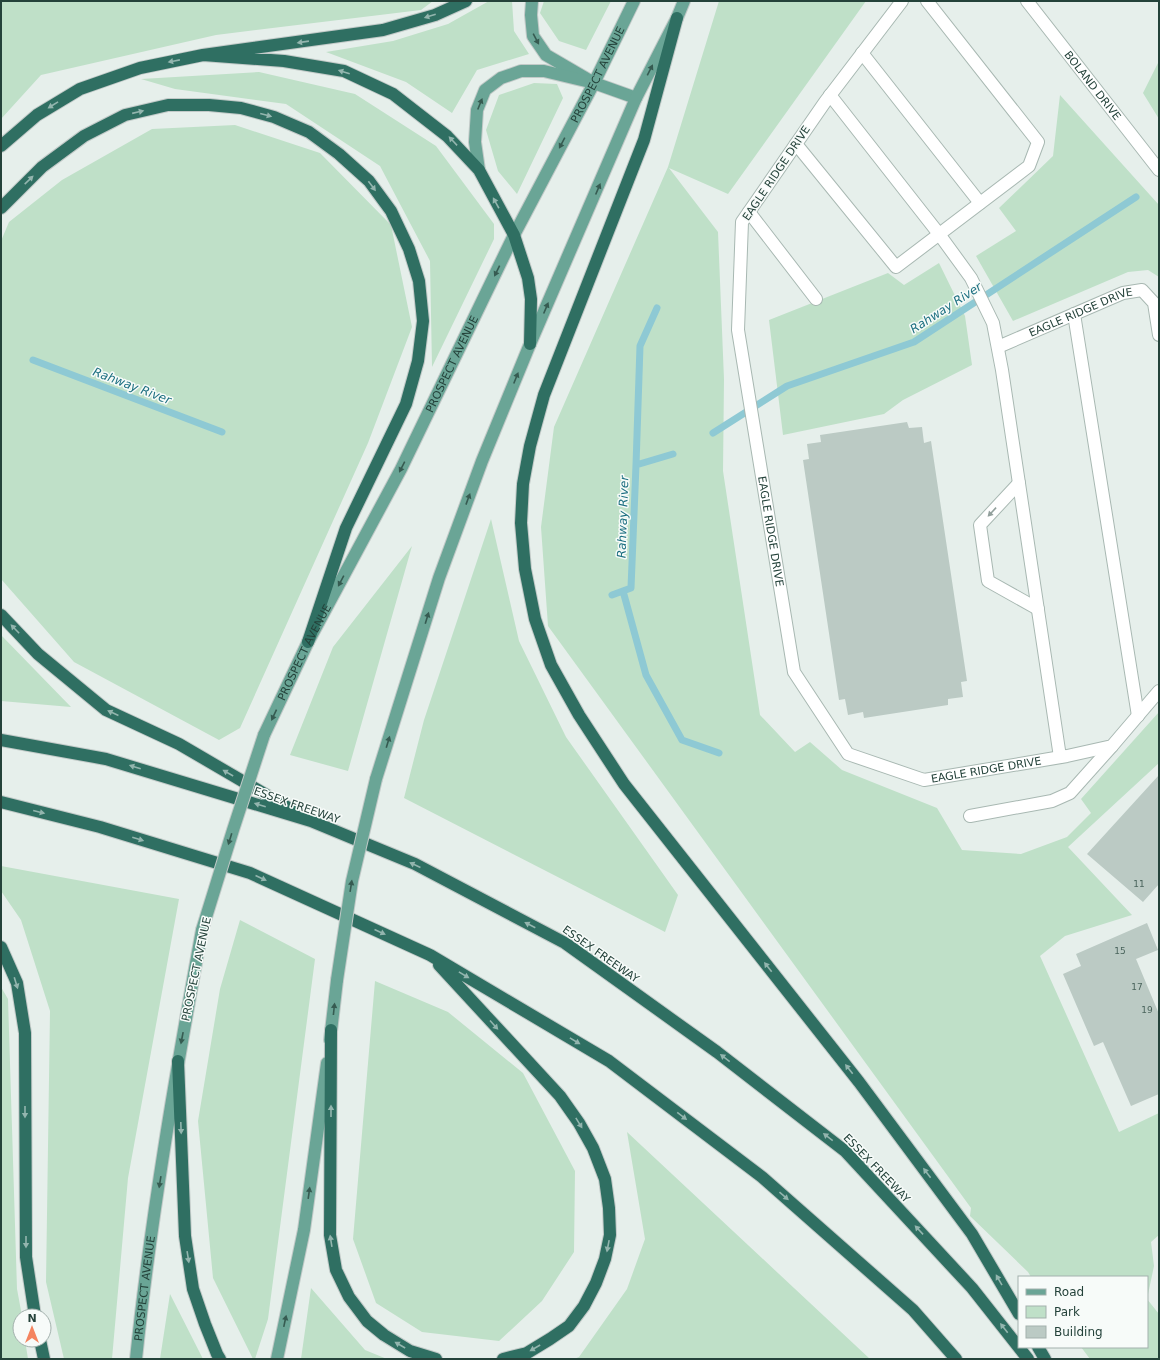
<svg xmlns="http://www.w3.org/2000/svg" width="1160" height="1360" font-family="'DejaVu Sans',sans-serif">
<rect width="100%" height="100%" fill="#e6efeb"/>
<!-- green -->
<path fill="#bfe0c8" d="M1 1H433L421 10 216 35 41 75 1 119Z
M489 1H512L514 31 529 54 477 70 452 113 406 82 326 52 393 41 448 24Z
M544 1H611L586 50 559 41 540 13Z
M719 1H866L728 194 669 168 718 232 724 379 723 471 760 715 795 752 810 742 842 770 937 808 962 850 1021 854 1067 837 1091 813 1081 799 1159 712V763L1068 847 1132 915 1065 936 1040 956 1119 1132 1159 1113V1235L1151 1242 1154 1266 1147 1299 1159 1314V1359H1090L1081 1347H1147V1277H1031L1028 1272 970 1216 971 1208 548 626 541 527 554 427 668 167Z
M1159 61V119L1143 93Z
M259 72 355 94 436 146 494 224V239L432 367 430 261 380 166 286 104 175 89 141 79Z
M534 83 557 84 563 98 517 194 498 171 486 130 499 95Z
M1060 95 1159 205V277L1148 270 1128 272 1013 321 976 256 1016 231 999 208 1053 156Z
M235 125 320 153 391 225 412 327 368 443 240 728 219 740 74 662 1 579V241L9 222 62 180 152 129Z
M939 263 965 316 972 365 903 400 884 414 783 435 769 320 888 273 904 285Z
M491 519 519 641 566 737 678 895 665 932 404 798 424 720Z
M412 546 348 771 290 755 333 647Z
M1 635 71 707 1 701Z
M1 866 179 899 128 1178 112 1359H64L46 1282 50 1011 21 920 1 891Z
M240 920 315 959 268 1319 255 1359H253L213 1278 198 1121 220 989Z
M375 981 448 1012 523 1073 575 1171 574 1252 542 1301 499 1341 422 1332 376 1303 353 1239Z
M1 987 8 999 17 1289 22 1316H20V1340H25L28 1359H1Z
M627 1132 870 1359H574L579 1357 627 1289 645 1239Z
M311 1288 365 1350 387 1359H301Z
M170 1294 203 1359H160Z"/>
<g fill="none" stroke-linecap="round" stroke-linejoin="round">
<!-- stream -->
<path stroke="#8ec9d4" stroke-width="7" d="M33 360 222 432
M713 433 787 386 914 342 1136 197
M636 465 640 346 657 308
M623 591 646 675 682 740 719 753
M612 595 631 588 636 465 673 454"/>
</g>
<!-- building -->
<path fill="#bbcac4" d="M907 422 909 428 922 427 924 443 931 441 967 681 961 682 963 697 948 699V705L864 718 863 712 848 715 845 699 839 700 803 460 809 459 807 444 821 442 820 435Z
M1159 775V884L1143 902 1087 854Z
M1147 923 1158 950 1136 959 1159 1014V1094L1131 1106 1103 1042 1094 1046 1063 974 1081 966 1076 954Z"/>
<g fill="none" stroke-linecap="round" stroke-linejoin="round">
<!-- minor casing -->
<g stroke="#a8b8b2" stroke-width="14">
<g id="minor">
<path id="s1" d="M902 1 825 102 742 222 738 330 794 672 848 754 924 780 1067 756 1112 746 1159 691"/>
<path id="s2" d="M1027 1 1159 170"/>
<path d="M862 53 980 203"/>
<path d="M830 95 939 234 971 278 993 323 1002 370 1060 757"/>
<path d="M796 144 896 267 1029 166 1038 142 927 1"/>
<path d="M749 212 816 299"/>
<path d="M1074 314 1138 716"/>
<path id="s3" d="M998 347 1123 293 1142 290 1154 303 1159 335"/>
<path d="M1019 483 980 525 988 581 1038 609"/>
<path d="M970 816 1052 801 1070 793 1112 746"/>
</g>
</g>
<!-- major casing -->
<g stroke="#c2cac8" stroke-width="14">
<g id="major">
<path d="M532 1 531 15 533 36 546 55 594 83 636 98"/>
<path d="M479 170 475 142 477 110 485 90 501 78 521 71H544L594 83"/>
<path id="s4" d="M264 735 308 642 401 469 514 235 594 83 634 1"/>
<path d="M376 779 439 578 482 461 530 344 636 98 677 18 684 1"/>
<path d="M330 1040 337 980"/>
<path id="s5" d="M136 1359C151 1215 176 1072 202 930"/>
<path d="M277 1359 304 1230 327 1063"/>
</g>
</g>
<!-- highway casing -->
<g stroke="#c2cac8" stroke-width="14">
<path id="highway" d="M677 18 644 140 544 395 530 446 523 484 521 523 525 569 535 619 551 665 579 715 624 784 859 1082 972 1234 1019 1314
M203 55 284 61 344 71 393 94 447 136 479 170 514 235 528 278 531 299 530 344
M1 146 37 115 80 89 140 68 203 55 383 30 435 15 466 1
M1 208 42 167 84 136 125 115 168 105H209L241 108 274 117 309 132 339 154 369 181 391 211 409 249 419 281 423 321 418 361 406 404 346 528 308 642
M1 615 38 654 106 710 179 744 292 810
M1 740 106 759 311 821 415 864 565 943 717 1052 845 1151 972 1288 1028 1359
M1 802 100 827 250 873 430 955 609 1061 762 1177 913 1310 956 1359
M1 947 17 983 25 1033 26 1257 35 1316
M439 965 560 1096 579 1123 593 1148 605 1179 609 1208 610 1235 605 1259 596 1283 584 1306 569 1326 550 1339 527 1353 503 1359
M331 1030 330 1235 336 1270 349 1297 367 1321 384 1335 410 1351 436 1359
M178 1061 185 1236 193 1289 205 1324 217 1354 220 1359
M40 1340 44 1359
M1038 1347 1045 1359"/>
</g>
<!-- minor -->
<use href="#minor" stroke="#fff" stroke-width="12"/>
<!-- major -->
<use href="#major" stroke="#6aa596" stroke-width="12"/>
<!-- highway -->
<use href="#highway" stroke="#2f6f62" stroke-width="12"/>
<!-- major-bridge casing -->
<g stroke="#c2cac8" stroke-width="14" stroke-linecap="butt">
<path id="major-bridge" d="M202 930 233 830 264 735
M337 980 352 881 376 779"/>
</g>
<!-- major-bridge -->
<use href="#major-bridge" stroke="#6aa596" stroke-width="12"/>
</g>
<!-- one-way arrows -->
<defs><path id="oneway-solid" d="M-6-.8H1V-3.2L6.5 0L1 3.2V.8H-6Z"/></defs>
<g fill="#93b5ae">
<use href="#oneway-solid" transform="translate(430 16) rotate(163)"/>
<use href="#oneway-solid" transform="translate(303 42) rotate(172)"/>
<use href="#oneway-solid" transform="translate(174 61) rotate(169)"/>
<use href="#oneway-solid" transform="translate(344 72) rotate(-163)"/>
<use href="#oneway-solid" transform="translate(53 105) rotate(148)"/>
<use href="#oneway-solid" transform="translate(138 112) rotate(-13)"/>
<use href="#oneway-solid" transform="translate(266 115) rotate(15)"/>
<use href="#oneway-solid" transform="translate(453 141) rotate(-133)"/>
<use href="#oneway-solid" transform="translate(29 180) rotate(-44)"/>
<use href="#oneway-solid" transform="translate(372 186) rotate(53)"/>
<use href="#oneway-solid" transform="translate(496 203) rotate(-119)"/>
<use href="#oneway-solid" transform="translate(15 629) rotate(-134)"/>
<use href="#oneway-solid" transform="translate(113 713) rotate(-155)"/>
<use href="#oneway-solid" transform="translate(135 767) rotate(-163)"/>
<use href="#oneway-solid" transform="translate(228 773) rotate(-150)"/>
<use href="#oneway-solid" transform="translate(260 805) rotate(-163)"/>
<use href="#oneway-solid" transform="translate(39 812) rotate(14)"/>
<use href="#oneway-solid" transform="translate(138 839) rotate(17)"/>
<use href="#oneway-solid" transform="translate(415 865) rotate(-155)"/>
<use href="#oneway-solid" transform="translate(261 878) rotate(24)"/>
<use href="#oneway-solid" transform="translate(530 925) rotate(-153)"/>
<use href="#oneway-solid" transform="translate(380 932) rotate(24)"/>
<use href="#oneway-solid" transform="translate(768 967) rotate(-128)"/>
<use href="#oneway-solid" transform="translate(464 975) rotate(31)"/>
<use href="#oneway-solid" transform="translate(16 983) rotate(73)"/>
<use href="#oneway-solid" transform="translate(494 1025) rotate(48)"/>
<use href="#oneway-solid" transform="translate(575 1041) rotate(31)"/>
<use href="#oneway-solid" transform="translate(725 1058) rotate(-142)"/>
<use href="#oneway-solid" transform="translate(849 1069) rotate(-128)"/>
<use href="#oneway-solid" transform="translate(331 1111) rotate(-90)"/>
<use href="#oneway-solid" transform="translate(25 1112) rotate(90)"/>
<use href="#oneway-solid" transform="translate(682 1116) rotate(37)"/>
<use href="#oneway-solid" transform="translate(579 1123) rotate(58)"/>
<use href="#oneway-solid" transform="translate(181 1128) rotate(88)"/>
<use href="#oneway-solid" transform="translate(828 1137) rotate(-142)"/>
<use href="#oneway-solid" transform="translate(927 1173) rotate(-127)"/>
<use href="#oneway-solid" transform="translate(784 1196) rotate(41)"/>
<use href="#oneway-solid" transform="translate(919 1230) rotate(-133)"/>
<use href="#oneway-solid" transform="translate(331 1241) rotate(-99)"/>
<use href="#oneway-solid" transform="translate(26 1242) rotate(90)"/>
<use href="#oneway-solid" transform="translate(608 1246) rotate(101)"/>
<use href="#oneway-solid" transform="translate(188 1257) rotate(81)"/>
<use href="#oneway-solid" transform="translate(999 1280) rotate(-120)"/>
<use href="#oneway-solid" transform="translate(1004 1328) rotate(-128)"/>
<use href="#oneway-solid" transform="translate(400 1345) rotate(-150)"/>
<use href="#oneway-solid" transform="translate(535 1348) rotate(150)"/>
</g>
<g fill="#365b51">
<use href="#oneway-solid" transform="translate(536 39) rotate(62)"/>
<use href="#oneway-solid" transform="translate(650 70) rotate(-63)"/>
<use href="#oneway-solid" transform="translate(480 104) rotate(-68)"/>
<use href="#oneway-solid" transform="translate(562 143) rotate(118)"/>
<use href="#oneway-solid" transform="translate(598 189) rotate(-67)"/>
<use href="#oneway-solid" transform="translate(497 271) rotate(116)"/>
<use href="#oneway-solid" transform="translate(546 308) rotate(-67)"/>
<use href="#oneway-solid" transform="translate(516 378) rotate(-68)"/>
<use href="#oneway-solid" transform="translate(402 467) rotate(117)"/>
<use href="#oneway-solid" transform="translate(468 499) rotate(-70)"/>
<use href="#oneway-solid" transform="translate(341 581) rotate(118)"/>
<use href="#oneway-solid" transform="translate(427 618) rotate(-73)"/>
<use href="#oneway-solid" transform="translate(274 715) rotate(115)"/>
<use href="#oneway-solid" transform="translate(388 742) rotate(-73)"/>
<use href="#oneway-solid" transform="translate(230 839) rotate(107)"/>
<use href="#oneway-solid" transform="translate(351 886) rotate(-81)"/>
<use href="#oneway-solid" transform="translate(334 1009) rotate(-84)"/>
<use href="#oneway-solid" transform="translate(182 1038) rotate(101)"/>
<use href="#oneway-solid" transform="translate(160 1182) rotate(99)"/>
<use href="#oneway-solid" transform="translate(309 1193) rotate(-82)"/>
<use href="#oneway-solid" transform="translate(285 1321) rotate(-78)"/>
</g>
<use fill="#92a09c" href="#oneway-solid" transform="translate(992 512) rotate(133)"/>
<g text-anchor="middle" stroke-width="3" stroke-linejoin="round" paint-order="stroke">
<!-- number labels -->
<g font-size="9" fill="#4a645c">
<text x="1139" y="887">11</text>
<text x="1120" y="954">15</text>
<text x="1137" y="990">17</text>
<text x="1147" y="1013">19</text>
</g>
<!-- street labels -->
<g font-size="11" fill="#24423a" stroke="#f7fbf9">
<text dy="4" stroke="none"><textPath href="#s4" startOffset="740">PROSPECT AVENUE</textPath></text>
<text dy="4" stroke="none"><textPath href="#s2" startOffset="107">BOLAND DRIVE</textPath></text>
<text transform="translate(776 173) rotate(-56)" y="4">EAGLE RIDGE DRIVE</text>
<text dy="4" stroke="none"><textPath href="#s3" startOffset="90">EAGLE RIDGE DRIVE</textPath></text>
<text dy="4" stroke="none"><textPath href="#s4" startOffset="416">PROSPECT AVENUE</textPath></text>
<text dy="4" stroke="none"><textPath href="#s1" startOffset="585">EAGLE RIDGE DRIVE</textPath></text>
<text dy="4" stroke="none"><textPath href="#s4" startOffset="92">PROSPECT AVENUE</textPath></text>
<text dy="4" stroke="none"><textPath href="#s1" startOffset="969">EAGLE RIDGE DRIVE</textPath></text>
<text transform="translate(297 805) rotate(19)" y="4">ESSEX FREEWAY</text>
<text transform="translate(601 954) rotate(35)" y="4">ESSEX FREEWAY</text>
<text transform="translate(196 969) rotate(-78)" y="4">PROSPECT AVENUE</text>
<text transform="translate(877 1168) rotate(46)" y="4">ESSEX FREEWAY</text>
<text dy="4" stroke="none"><textPath href="#s5" startOffset="71">PROSPECT AVENUE</textPath></text>
</g>
<!-- water labels -->
<g font-size="12" font-style="italic" fill="#1c6f80" stroke="#f7fbf9">
<text transform="translate(946 308) rotate(-33)" y="4">Rahway River</text>
<text transform="translate(132 386) rotate(21)" y="4">Rahway River</text>
<text transform="translate(623 517) rotate(-88)" y="4">Rahway River</text>
</g>
</g>
<!-- border -->
<rect width="1160" height="1360" fill="none" stroke="#24423a" stroke-width="4"/>
<!-- legend -->
<rect x="1018" y="1276" width="130" height="72" fill="#f7fbf9" stroke="#a3b1ad"/>
<rect x="1026" y="1289" width="20" height="6" fill="#6aa596" stroke="#a3b1ad"/>
<text x="1054" y="1296" font-size="12" fill="#24423a">Road</text>
<rect x="1026" y="1306" width="20" height="12" fill="#bfe0c8" stroke="#a3b1ad"/>
<text x="1054" y="1316" font-size="12" fill="#24423a">Park</text>
<rect x="1026" y="1326" width="20" height="12" fill="#bbcac4" stroke="#a3b1ad"/>
<text x="1054" y="1336" font-size="12" fill="#24423a">Building</text>
<!-- north arrow -->
<g transform="translate(32 1328)"><circle r="19" fill="#f7fbf9" stroke="#a3b1ad"/>
<path d="M0-3L7 15L0 10L-7 15Z" fill="#f4845f"/>
<text y="-6" font-size="11" font-weight="bold" text-anchor="middle" fill="#24423a">N</text>
</g>
</svg>
